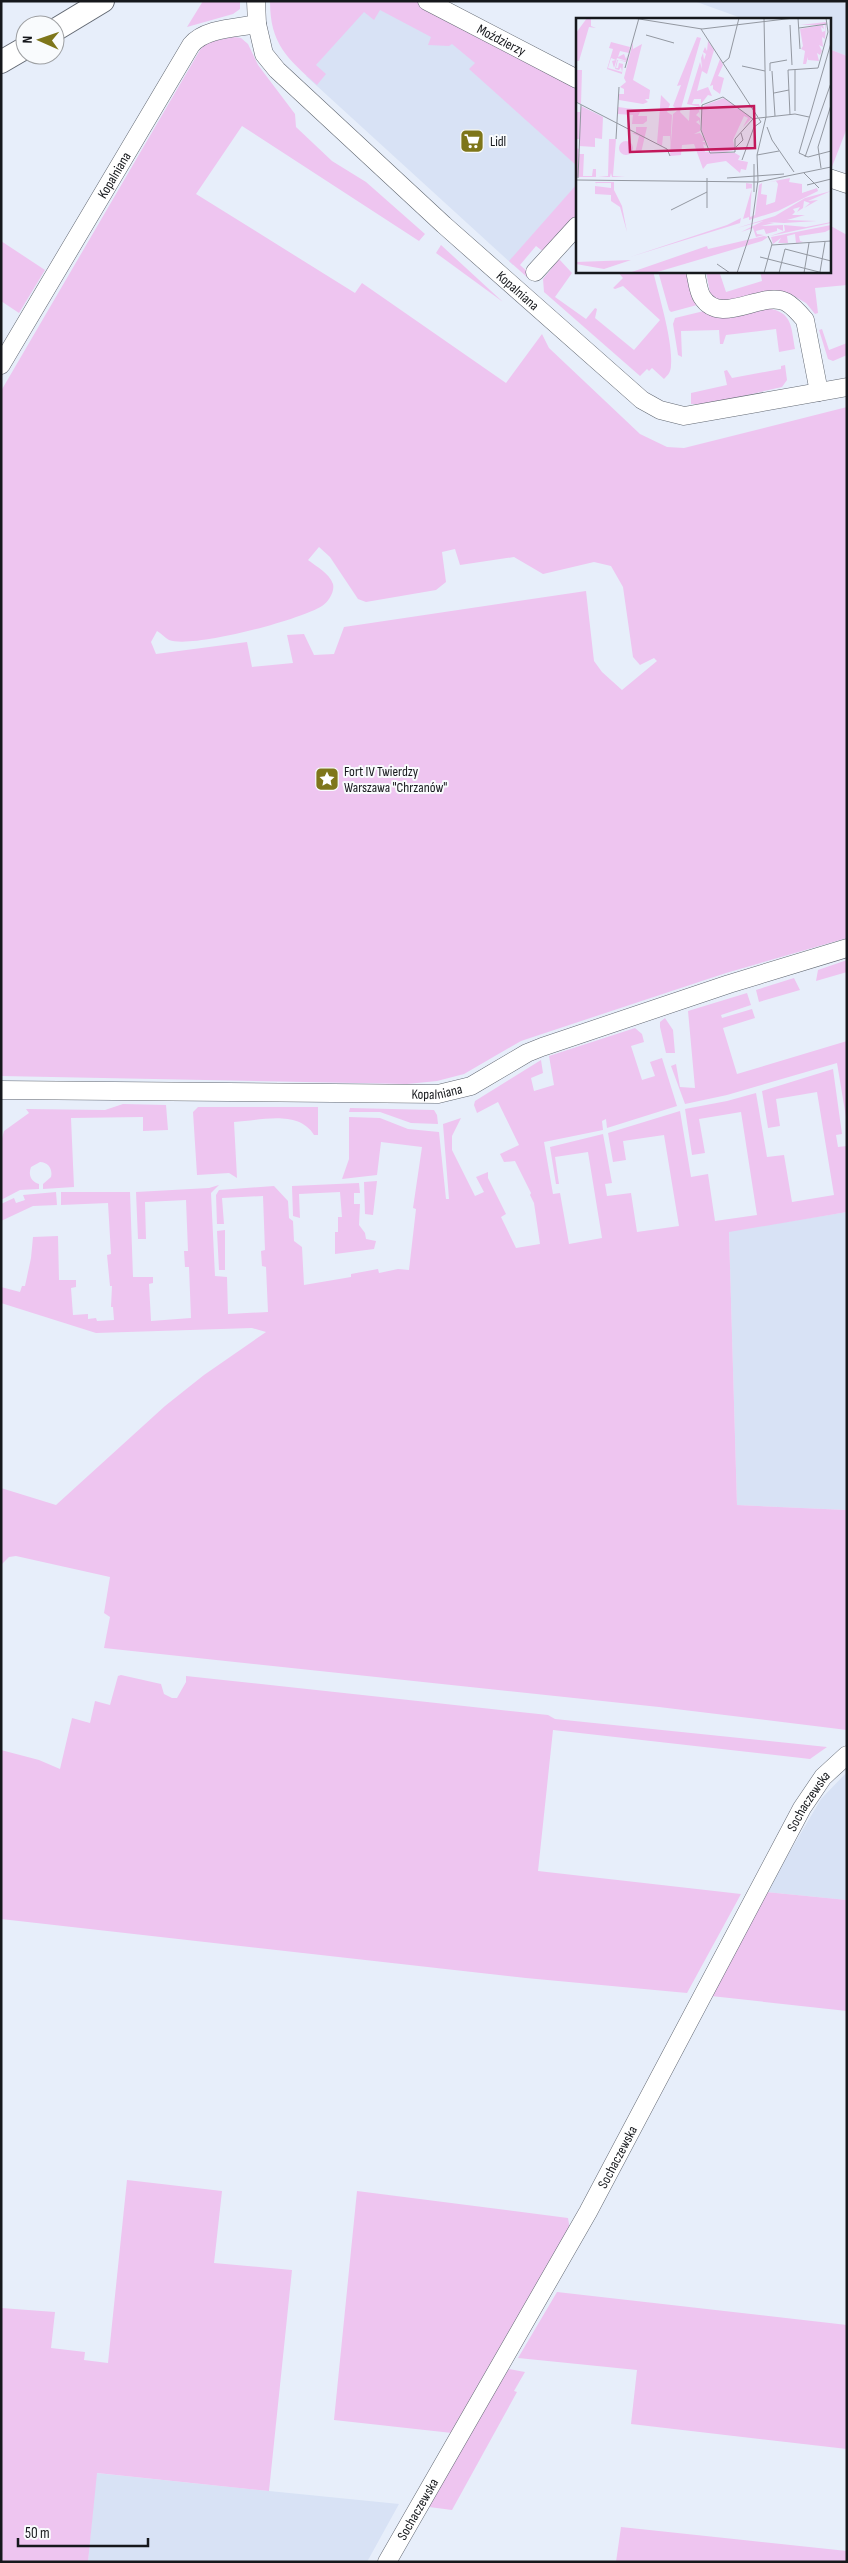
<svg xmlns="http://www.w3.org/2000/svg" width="848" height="2563" font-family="'Sofia Sans Condensed',sans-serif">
<rect width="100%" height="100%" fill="#e7eefa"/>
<!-- built -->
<path fill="#d8e2f5" d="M372 1 577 106V197L513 265 306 76Z
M694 1H834L847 4V56L829 49V19H744Z
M847 1212V1510L737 1505 729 1231Z
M847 1772V1900L766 1892 821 1799Z
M96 2473 269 2491 399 2504 367 2562H88Z"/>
<!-- green -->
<path fill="#eec5f0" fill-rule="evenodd" d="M203 1H240V9L233 14 187 27Z
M270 1H416L442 19 577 86V166L469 69 475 63 452 44 449 46 428 45 431 37 380 10 374 20 364 12 316 65 326 74 317 85C287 58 270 44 270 1Z
M234 37 241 38 248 44 258 65 295 114 296 127 332 161 366 182 425 234 419 241 242 126 196 194 355 293 362 283 506 383 542 334 549 348 640 434 667 447 684 448 847 407V938L726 973 521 1041 464 1074 437 1081 407 1084 1 1076V391L200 50 207 42ZM319 547 330 557 358 599 366 602 436 590 446 582 442 552 455 549 460 565 514 557 543 574 594 562 611 566 623 587 633 657 640 665 654 658 657 661 622 690 602 672 594 661 586 591 344 627 334 654 314 655 304 634 287 635 293 663 252 667 247 642 156 654 151 642 157 631C161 633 165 638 169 640 192 649 300 620 322 606 328 602 335 592 333 584 329 573 317 567 308 560Z
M829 49 847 56V128L830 172Z
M577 184V217L545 253 536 246 520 265 531 275 528 278 509 261Z
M829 225 847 235V285L815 288 818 313 815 314 806 303 792 295 728 304 714 298 710 293 706 271H719L726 292 762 281 760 271 766 273 829 271Z
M1 241 45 270 19 313 1 301Z
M441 245 503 302 436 253Z
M559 259 572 273 555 297 586 319 595 308 597 309 595 318 634 350 660 320 623 286 615 289 613 288 623 278 617 271H653C659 296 673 341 671 365 671 372 668 375 664 379L652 368 649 371 647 369 640 376 544 292 543 279Z
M658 271H690L697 305 671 312 669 310Z
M767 308C793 312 791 327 795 349L779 352 776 329 726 335 723 344H720L719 330 681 331 682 357 678 355 673 324 675 318 704 311 731 318Z
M822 329 829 350 847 343V355L833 361 828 359 819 330Z
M785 365 787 380 782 387 708 404H691V393L727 385 724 371 727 370 732 378 781 369V366Z
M847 960V972L816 981 818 970Z
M794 978 800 990 759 1002 756 990Z
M747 993 751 1005 721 1015 722 1018 752 1009 755 1018 723 1028 737 1074 847 1041V1123L837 1063 727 1095 685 1104 671 1066 676 1064 680 1087 695 1088 688 1011Z
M665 1018 673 1030 675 1053H666L660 1027V1022Z
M635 1028 642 1034 644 1042 631 1046 642 1080 655 1076 650 1062 662 1058 677 1106 607 1128 606 1119 602 1121 603 1130 544 1142 553 1194 560 1193 569 1244 602 1238 588 1152 555 1157 559 1184H556L550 1147 603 1134 612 1183 605 1184 607 1196 631 1193 637 1232 679 1226 664 1135 623 1141 626 1160 613 1162 608 1133 680 1111 691 1177 708 1174 715 1221 757 1215 741 1112 699 1119 705 1153 692 1155 685 1109 727 1101 756 1093 767 1157 784 1155 792 1202 834 1195 817 1092 776 1099 780 1126 768 1128 762 1091 833 1069 842 1134 836 1135 838 1147 847 1146V1212L729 1232 737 1505 847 1510V1730L659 1707 104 1648 110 1617 104 1613 110 1577 16 1556 9 1557 1 1565V1488L56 1505 165 1406 204 1375 266 1332 252 1328 96 1333 1 1303V1287L20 1292 22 1286H25L31 1258 33 1237 58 1236 59 1280H76V1287L71 1288 73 1315 88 1314V1319L96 1318 97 1321 114 1320 113 1307H111L112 1286H110L107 1255 111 1254 108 1203 61 1205V1192H130L133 1277H153V1283L149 1284 151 1321 191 1318 189 1267H185L184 1251H188L186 1200 145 1202 146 1239H138L136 1192 209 1188 219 1185 211 1193 215 1276 227 1277 228 1314 268 1312 266 1267 262 1266 261 1251 265 1250 263 1196 222 1198 224 1224H217L216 1195 219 1190 274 1186 288 1201 289 1218 293 1221 294 1241 302 1247 304 1285 351 1277V1274L378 1269 379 1273 398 1269 409 1270 416 1209 413 1208 422 1147 381 1142 377 1175 342 1179 349 1159V1117L380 1118 408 1129 439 1132 446 1199H449L443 1124 461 1118 452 1136V1150L475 1196 484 1192 476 1177 488 1172V1178L506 1214 501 1217 516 1248 540 1244 534 1203 530 1195 531 1193 515 1161 504 1162 500 1154 519 1145 498 1102 477 1113 474 1105 475 1101 541 1060 543 1073 531 1078 534 1091 554 1085 549 1056Z
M123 1104 166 1105 168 1130 143 1131V1117L71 1118 74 1187 43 1189V1184L51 1177C53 1169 48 1162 40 1162L31 1167C28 1175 31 1182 39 1184V1189L20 1190 1 1200V1142L4 1131 29 1113 26 1109 105 1110Z
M198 1107H318V1135H314C298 1109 259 1121 234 1122L237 1178 229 1173 197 1175 193 1112Z
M350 1108 434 1110 437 1115 438 1124 411 1123 380 1112H349Z
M377 1181 373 1215 365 1214 364 1182Z
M359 1183 360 1193H354V1204H360L359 1225 365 1233 366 1239 376 1241 374 1249 335 1254V1232H338V1217H342L340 1192 299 1194 300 1218 293 1216 292 1186Z
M56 1192 57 1205 33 1206 1 1221V1204L14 1198 16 1203 25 1200 23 1195Z
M225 1230V1270H219L217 1231Z
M121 1675 161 1684 164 1694 172 1698H177L186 1682V1676L548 1715 555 1719 827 1747 810 1759 553 1730 538 1871 741 1894 687 1993 526 1978 1 1919V1750L39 1760 60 1769 72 1718 90 1723 95 1701 110 1705 118 1676Z
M766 1892 847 1900V2011L711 1996Z
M127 2180 222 2191 214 2263 292 2270 269 2491 97 2473 88 2562H1V2308L55 2312 51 2348 85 2352 84 2360 108 2363Z
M357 2191 568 2218 570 2230 452 2433 334 2420Z
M557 2292 847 2325V2449L631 2424 637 2370 518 2358Z
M509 2369 525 2372 514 2391 517 2392 452 2510 429 2507 484 2407Z
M621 2527 847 2551V2562H616Z"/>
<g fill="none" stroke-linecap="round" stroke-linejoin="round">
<!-- minor casing -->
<g stroke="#626872" stroke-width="19">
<g id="minor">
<path id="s1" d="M427 1 577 79"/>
<path id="s2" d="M257 24 264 54 277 70 444 225 642 400 660 410 684 416 847 387"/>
<path d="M829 178 847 184"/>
<path d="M695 271C697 279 698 291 702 297 721 327 761 290 786 302 793 306 800 314 805 320L819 392"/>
<path d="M535 272 577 226"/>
<path id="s3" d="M1 365 191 45C205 28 237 28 257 24L256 1"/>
<path id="s4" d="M1 1090 438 1094 471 1086 527 1053 542 1047 729 984 847 948"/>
<path id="s5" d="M387 2562 588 2212 802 1808 823 1777 847 1755"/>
</g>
</g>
<!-- tertiary casing -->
<g stroke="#626872" stroke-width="24">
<path id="tertiary" d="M55 30 103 1
M1 62 25 48"/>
</g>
<!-- minor -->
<use href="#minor" stroke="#fff" stroke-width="18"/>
<!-- tertiary -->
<use href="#tertiary" stroke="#fff" stroke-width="22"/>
</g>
<!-- icons -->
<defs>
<g id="supermarket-square" transform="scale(1.25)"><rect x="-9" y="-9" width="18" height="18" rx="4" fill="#7e761a" stroke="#f9fbfd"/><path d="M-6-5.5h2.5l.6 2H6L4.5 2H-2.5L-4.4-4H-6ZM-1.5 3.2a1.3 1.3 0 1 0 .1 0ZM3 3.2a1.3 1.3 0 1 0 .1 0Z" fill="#fff"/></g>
<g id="sight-square" transform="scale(1.25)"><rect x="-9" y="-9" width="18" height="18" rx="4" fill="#7e761a" stroke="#f9fbfd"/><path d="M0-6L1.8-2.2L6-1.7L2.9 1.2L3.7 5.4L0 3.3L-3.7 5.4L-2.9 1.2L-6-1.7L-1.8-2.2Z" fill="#fff"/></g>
</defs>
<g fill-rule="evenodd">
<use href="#supermarket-square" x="472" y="141"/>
<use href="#sight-square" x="327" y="779"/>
</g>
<g text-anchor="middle" stroke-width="4" stroke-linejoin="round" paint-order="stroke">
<!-- street labels -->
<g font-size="14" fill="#16181c" stroke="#f9fbfd">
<text dy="5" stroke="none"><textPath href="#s1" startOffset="84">Moździerzy</textPath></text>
<text dy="5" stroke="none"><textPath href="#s3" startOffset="221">Kopalniana</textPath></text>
<text dy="5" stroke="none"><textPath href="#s2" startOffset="378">Kopalniana</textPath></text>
<text dy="5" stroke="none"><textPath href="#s4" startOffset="436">Kopalniana</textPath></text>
<text dy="5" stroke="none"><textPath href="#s5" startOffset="870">Sochaczewska</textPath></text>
<text dy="5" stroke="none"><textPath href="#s5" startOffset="466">Sochaczewska</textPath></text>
<text dy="5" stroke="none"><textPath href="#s5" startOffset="61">Sochaczewska</textPath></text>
</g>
<!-- poi labels -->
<g font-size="14" fill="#16181c" stroke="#f9fbfd" text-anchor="start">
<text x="490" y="146">Lidl</text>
<text x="344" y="776">Fort IV Twierdzy<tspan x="344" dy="16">Warszawa "Chrzanów"</tspan></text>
</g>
</g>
<!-- overview -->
<g transform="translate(576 18)">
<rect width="255" height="255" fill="#e7eefa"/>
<path d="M11 0H15V8L20 10 13 9 3 43H0V15ZM250 4 249 21 246 19 247 29 243 27 246 33 244 37 241 35 243 43 232 42V39L230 46H227L229 33 225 31 227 28 224 11 247 7 248 11 245 9 246 14 249 13V7H224ZM121 19 125 20 104 94 113 103 114 89 123 91 124 98 123 94 120 97 124 100V106L123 102 120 104 124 107V113L118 116 124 115 129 122 126 124H129L130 128 127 126 129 134H135L126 113 125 91 129 87 148 80 176 100 167 109 172 100 168 98 157 122 159 132 147 135H159L164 138 162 142 172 144 170 152 165 151 164 155 150 143 131 146 127 151 118 126 106 127 105 137 94 138 97 96 102 92 97 88 105 67 101 68ZM132 23 138 32 131 56 126 53 121 73 132 69 136 78 132 77 125 86V81H118L116 86H123L124 89 111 86 124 44 126 51 125 40 127 35 128 42 130 36 127 34 129 29 131 33ZM35 24 54 29 53 35 44 33 42 39 48 36 50 41 52 36 51 43 41 40 39 47 38 50 36 43 40 42 35 40 32 50 46 54 45 49 43 52 39 51 41 42 50 43V45L48 51 50 44 42 42 40 50H42L43 45 47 46 46 56 31 51 37 31 33 30ZM57 24V31L66 26 57 62 74 72 73 81H69L72 84 67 86 43 82V76H48V71L44 69 50 64 48 60ZM144 41 147 47 142 58 148 60 144 76 137 71V67L134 68ZM0 52H6L5 86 0 84ZM85 77 94 86 91 94 96 97 94 132V118H87L86 128 81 125ZM5 88 27 99 26 121 19 120V129L3 128 4 121H0V94H5ZM42 89 65 92 62 98H71V103L67 106H56L57 97 42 96ZM60 109H71L65 135H59L63 118 56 115H60ZM33 121H40L37 158 49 159H36L35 155 34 159H22L32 158ZM43 130a7 7 0 1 1 14 0a7 7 0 1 1-14 0ZM0 130 3 131V136H8L7 158H16L17 151H20V159H0ZM214 160 213 164 226 166V175L241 170 242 173 202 193 173 202V199L167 201 176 170 170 171V165L176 166 174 199 179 197 183 167 186 165 185 176 191 177 190 187 199 184 202 166 200 163 193 164ZM19 164H38V172L46 188 51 214 44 189 35 183V177L19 176V168L35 170V165H20L22 168ZM255 173 232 183 242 182 228 190 234 185 228 183 227 190 221 194 224 189 217 191 219 194 216 197H229L211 202 241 203 208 205V201V205L191 204 198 205 185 208 207 207V213L201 210V213L190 216 188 211 180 213 181 216 188 217 180 219 177 210 165 214 187 203 161 210 199 198 229 180ZM165 200 164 205 54 239 151 207ZM255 204V205L194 218 209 213 208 207 230 209ZM255 207V211L249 214 223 218 224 223 227 224 220 225 219 216 211 218 212 225H202L205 220 197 226 195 219ZM188 218 192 219 186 223 78 255H53L154 220 131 228 132 231ZM55 242 28 251 0 246V244Z" fill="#eec5f0"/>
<path fill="none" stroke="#9398a1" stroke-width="1" d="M57 0 126 11 218 0M222 0 224 31M214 7 216 47M223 10 251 6M125 11 185 104 178 109 166 142M70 17 98 25M255 25 223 135 232 139 255 133M147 45 153 40 163 0M166 48 189 53M49 50 63 0M219 52V93M194 53V45L211 42M196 53 199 98M198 75 213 72M0 84 91 131 94 138M214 97 212 52 242 50 252 14 250 0M183 100 219 96 233 99M177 101 159 121V134L134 135 125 112 126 87 147 79 177 101 182 100M191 109 196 122 218 154M40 121 43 69M160 129 167 122 165 115M181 137 203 133M229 139 255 65M245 150 242 129 255 87M228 155 243 170M2 160 5 87M151 160 208 156M0 162 182 164 255 149M231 167 255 161M178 174V146M131 190V160M95 192 131 174M196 227 255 223M209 231 255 243M184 239 247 255M141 246 154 255M244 254 249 224M161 255 175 213 182 162 181 137 190 99 188 0M188 255 196 226 192 218M203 255 209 231M228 255 233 225"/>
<path fill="#c2185b" fill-opacity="0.15" stroke="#c2185b" stroke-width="2.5" d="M178 88 179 130 54 134 52 93Z"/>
<rect width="255" height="255" fill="none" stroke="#16181c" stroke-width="2.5"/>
</g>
<!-- border -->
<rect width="848" height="2563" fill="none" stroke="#16181c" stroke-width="5"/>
<!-- north arrow -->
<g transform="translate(40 40) rotate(272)"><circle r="24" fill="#f9fbfd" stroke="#9ea0a3"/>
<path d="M0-4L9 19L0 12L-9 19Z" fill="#7e761a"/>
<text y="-8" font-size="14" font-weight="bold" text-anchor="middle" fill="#16181c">N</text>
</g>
<!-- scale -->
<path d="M18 2538v8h130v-8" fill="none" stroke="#16181c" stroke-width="2.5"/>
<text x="25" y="2538" font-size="15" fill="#16181c" stroke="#f9fbfd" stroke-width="4" paint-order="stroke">50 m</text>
</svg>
